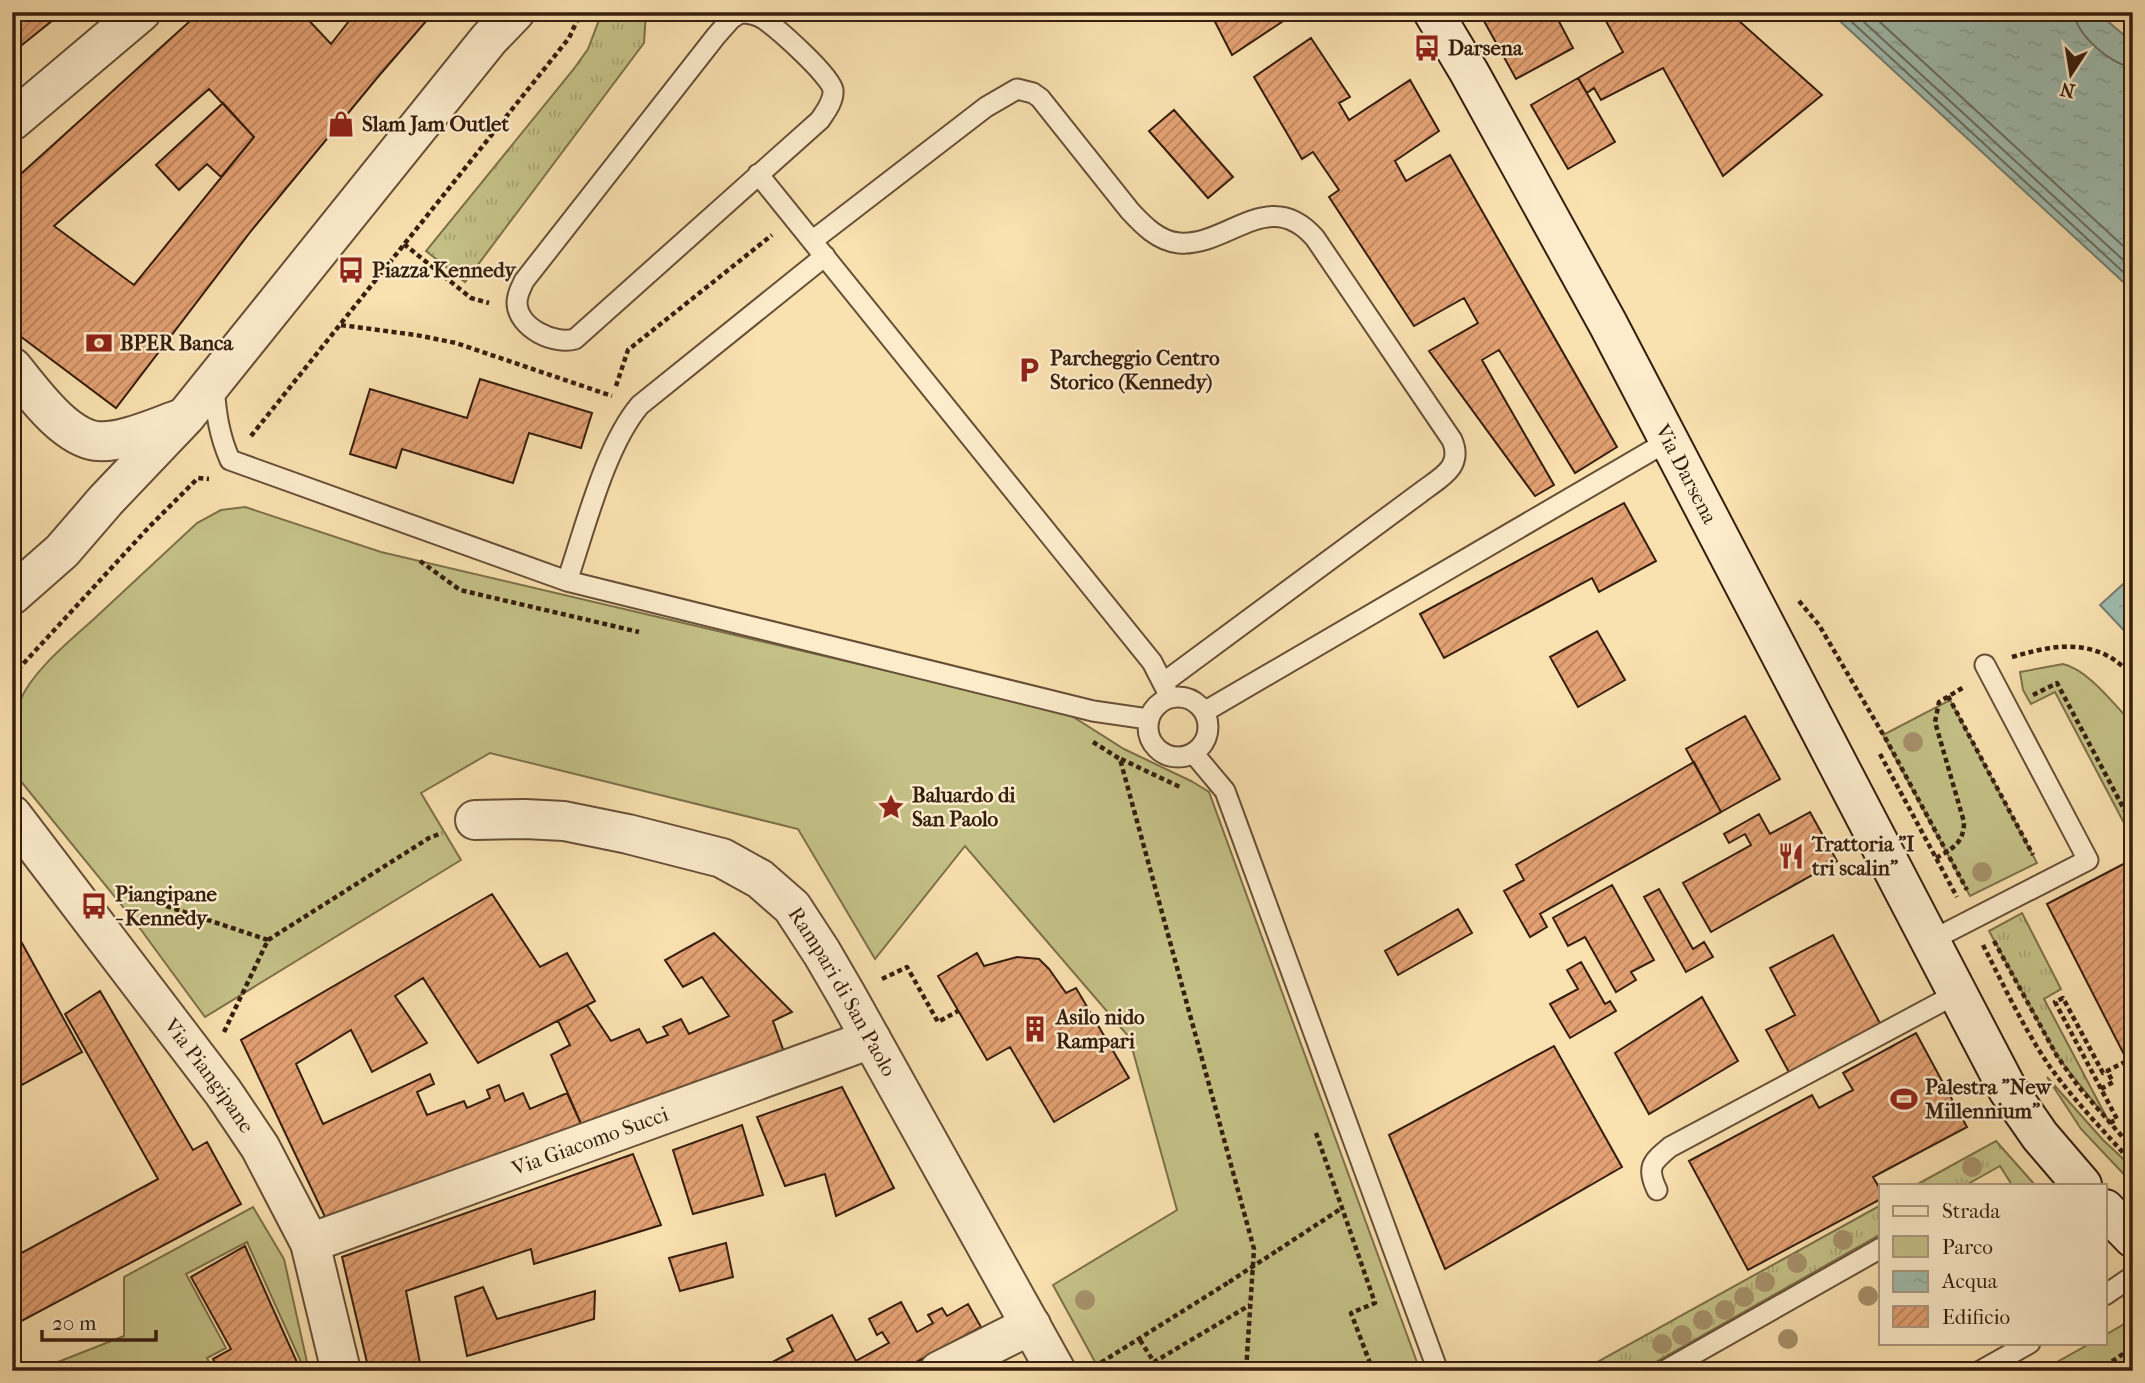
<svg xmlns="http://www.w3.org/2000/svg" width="2145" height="1383" font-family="'IM FELL French Canon',serif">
<defs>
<pattern id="grass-tufts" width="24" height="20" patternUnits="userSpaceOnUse" patternTransform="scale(1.75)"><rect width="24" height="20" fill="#c4c187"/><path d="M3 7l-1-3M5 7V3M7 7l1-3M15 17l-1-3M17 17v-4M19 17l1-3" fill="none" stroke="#a9a573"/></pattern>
<pattern id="water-ripples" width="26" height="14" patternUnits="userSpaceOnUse" patternTransform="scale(1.75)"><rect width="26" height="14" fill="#9fbcb0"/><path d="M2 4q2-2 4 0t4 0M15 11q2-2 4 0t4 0" fill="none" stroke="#8aa196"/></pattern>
<pattern id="building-hatch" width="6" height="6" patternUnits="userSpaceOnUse" patternTransform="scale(1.75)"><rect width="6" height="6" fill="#e4a274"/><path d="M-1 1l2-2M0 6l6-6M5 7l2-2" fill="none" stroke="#ba835e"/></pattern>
</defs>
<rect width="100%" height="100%" fill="#fae1b0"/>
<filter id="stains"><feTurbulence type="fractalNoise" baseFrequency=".00286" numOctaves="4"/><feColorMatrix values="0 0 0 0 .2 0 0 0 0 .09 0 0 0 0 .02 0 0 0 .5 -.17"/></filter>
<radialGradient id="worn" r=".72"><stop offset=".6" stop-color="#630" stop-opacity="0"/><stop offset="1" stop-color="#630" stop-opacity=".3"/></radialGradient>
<!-- grass -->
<path fill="url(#grass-tufts)" stroke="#7d704a" stroke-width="2" d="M602 12H646L644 43 465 282 426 251 573 70 588 49Z
M2022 913 2061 989 2044 999 2108 1120 2057 1056 1989 931Z
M2047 1077 2103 1140 2133 1168V1184L2081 1129Z
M1996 1141 2035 1185H2012L2000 1166 1966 1185H1916Z
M1881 1205V1234L1640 1371H1581Z"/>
<!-- green -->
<path fill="#c4c187" stroke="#7d704a" stroke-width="2" d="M245 507 381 552 1067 713 1124 749 1191 781 1209 792 1418 1365 1417 1371H1100L1053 1285 1177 1210 1129 1037 965 846 875 959 798 829 490 753 421 793 461 860 205 1017 133 919 19 779C11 751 9 727 20 701 32 671 71 640 95 618 129 586 163 555 197 523L221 510Z
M2063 664C2089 670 2115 706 2133 724V840L2055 692 2031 704 2023 690 2020 672Z
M1950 700 2037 863 1970 896 1883 735Z
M253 1207 284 1259 309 1371H305L247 1242 186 1274 226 1348 207 1358 213 1371H35L124 1336V1277Z
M2133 1319V1371H2041L2091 1343H2105V1335Z"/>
<!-- water -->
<path fill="url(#water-ripples)" stroke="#757d6f" stroke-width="2" d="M1830 12H2097L2133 43V291Z
M2133 575V640L2100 605Z"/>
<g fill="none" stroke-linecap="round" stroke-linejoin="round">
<!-- shore -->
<path stroke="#6a6d5f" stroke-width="2" d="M1841 12 2133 281
M1853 12 2133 269
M1869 12 2133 255
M2074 12C2075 34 2112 66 2133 67"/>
</g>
<!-- building -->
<path fill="url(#building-hatch)" stroke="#361e0e" stroke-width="2" fill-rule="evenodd" d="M12 12H46L53 20 12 53Z
M200 12H301L331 44 356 12H434L377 78 251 231 116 408 12 330V182ZM209 89 254 137 134 285 54 226Z
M1210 12H1297L1232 55Z
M1479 12H1554L1573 48 1516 79Z
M1601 12H1729L1822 95 1723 176 1663 68 1601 100 1594 88 1587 93 1578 78 1623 52Z
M1311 38 1350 97 1339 103 1349 120 1410 80 1439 131 1395 161 1406 181 1450 155 1617 447 1575 473 1499 350 1482 360 1554 485 1535 496 1429 351 1478 323 1464 298 1414 326 1329 197 1339 190 1313 152 1302 159 1254 77Z
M1578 78 1615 142 1568 169 1531 105Z
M223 103 254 137 221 177 207 164 179 190 156 165Z
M1174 110 1233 177 1208 198 1149 131Z
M480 379 592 413 581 448 529 433 513 483 402 449 396 468 350 454 370 389 467 418Z
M1624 503 1656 561 1599 592 1592 578 1444 658 1420 614Z
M1597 631 1625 680 1578 707 1550 657Z
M1745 716 1780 779 1721 812 1686 749Z
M1694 762 1721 812 1540 914 1547 927 1530 937 1504 891 1524 880 1516 865Z
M1810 812 1837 861 1711 932 1683 883 1751 845 1745 834 1729 843 1724 834 1759 814 1770 834Z
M2133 859V1093L2125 1078 2133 1072 2047 904Z
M1612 885 1654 960 1631 972 1636 980 1616 992 1585 937 1568 946 1553 918Z
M1659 889 1693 949 1704 942 1713 957 1686 972 1644 897Z
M492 894 540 967 567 953 595 1001 478 1063 423 978 395 996 427 1043 372 1072 351 1030 296 1064 323 1124 430 1074 434 1084 417 1092 427 1115 464 1101 467 1108 490 1098 487 1090 499 1085 505 1101 523 1093 530 1109 567 1093 582 1126 326 1219 241 1040Z
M1458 909 1472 933 1398 975 1385 951Z
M12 925 82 1052 22 1085 12 1066Z
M714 933 792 1012 773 1021 785 1055 582 1126 551 1055 570 1045 558 1021 587 1005 611 1041 639 1029 647 1043 668 1035 663 1027 681 1019 689 1034 729 1016 702 977 683 987 665 960Z
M1833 935 1882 1027 1791 1076 1766 1030 1795 1015 1770 968Z
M977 953 984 966 1017 957 1039 959 1049 969 1066 993 1076 988 1129 1078 1054 1122 1010 1047 987 1060 938 976Z
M1581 962 1605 1004 1610 1001 1616 1011 1570 1038 1550 1004 1578 989 1567 970Z
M100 991 193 1150 207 1142 241 1204 12 1326V1258L158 1179 65 1014Z
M1702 997 1738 1061 1649 1114 1615 1053Z
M1916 1033 1967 1127 1873 1177 1881 1191V1199L1748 1270 1689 1161 1812 1095 1819 1108 1853 1090 1843 1073Z
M1554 1046 1622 1167 1445 1269 1389 1135Z
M842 1087 894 1188 836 1216 825 1174 785 1186 757 1117Z
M742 1125 763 1195 693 1214 673 1150Z
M633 1154 661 1225 534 1264 531 1249 406 1291 421 1368 442 1363 444 1371H369L342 1257Z
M726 1243 733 1277 680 1291 669 1258Z
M245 1246 273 1309 301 1371H219L213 1359 231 1349 191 1277Z
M483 1287 497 1319 595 1291 594 1319 467 1356 455 1297Z
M901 1302 917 1332 933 1323 928 1315 942 1308 947 1316 968 1304 981 1327 900 1371H756L793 1351 787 1339 832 1315 856 1361 889 1343 882 1332 877 1335 869 1319Z"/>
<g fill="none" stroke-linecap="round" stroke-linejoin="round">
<!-- service casing -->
<g stroke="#674f36" stroke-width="23">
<path id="service" d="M740 13C749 13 757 14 765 20 779 30 831 76 833 90 834 101 826 111 820 120L575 339C554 345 518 328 517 303 517 294 521 288 524 281L716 36 731 19Z
M758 174 1152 662 1170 697
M812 241 986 107 1017 89 1033 93 1040 98 1130 211C1143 225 1158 241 1179 243 1228 247 1269 185 1315 238L1452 440C1464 468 1439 478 1420 493L1163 683
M214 386C216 413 219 435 230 460L567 581 1093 711 1148 719
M567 581C585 529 605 446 640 405L825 256
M1148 727a30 30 0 1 1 60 0a30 30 0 1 1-60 0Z
M1204 712 1668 441
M1194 754 1225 791 1438 1371
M1930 941 2088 860 1985 665
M1657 1190C1646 1167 1652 1162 1670 1147L1958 993
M2105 1295 2133 1276
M1664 1371 1881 1248
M1980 1371 2030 1343"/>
</g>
<!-- minor casing -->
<g stroke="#674f36" stroke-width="42">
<g id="minor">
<path d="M12 121 141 12"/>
<path d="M12 367C32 391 63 436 96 441 120 444 157 427 180 419"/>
<path d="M12 595 62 551 106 500 185 417 489 39 515 12"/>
<path id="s1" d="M12 815 223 1092 260 1147 310 1243 341 1371"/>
<path id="s2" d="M475 820 525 819 564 821 628 834 722 858 760 879 792 907 822 953 847 996 1056 1371"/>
<path id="s3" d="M310 1243 871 1039"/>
<path d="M939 1371 1031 1325"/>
</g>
</g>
<!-- secondary casing -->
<g stroke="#361e0e" stroke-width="42">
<g id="secondary">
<path id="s4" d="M1433 12 1469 72 1608 324 2008 1090 2040 1136 2082 1185"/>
<path d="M2105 1209 2133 1238"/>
</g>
</g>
<!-- path -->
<path stroke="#361e0e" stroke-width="4.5" stroke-dasharray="5 3.5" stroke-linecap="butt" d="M404 244 471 298 489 303
M341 325 416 335 456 343 612 396
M616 386 628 350 772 235
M251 436 569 38 581 12
M420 561 460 590 639 632
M1799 601 1819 625 1887 741 1967 890
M2012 657C2044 648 2074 640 2106 655 2115 659 2124 668 2133 675
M12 676 149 527 198 478 209 479
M2033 695 2057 683 2133 826
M1948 696 2033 855
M1093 742 1120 759 1254 1249 1246 1371
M1880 754 1957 897
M1121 759 1182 788
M1936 858C1952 849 1964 843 1964 822L1935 722 1939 702 1964 687
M118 890 268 940
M1994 941 2057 1056 2078 1086 2133 1149
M1983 945C2004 986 2024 1029 2050 1067 2073 1099 2101 1128 2127 1157L2133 1161
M882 979 907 967 938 1022 958 1011
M224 1032 268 940 429 838 442 833
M2101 1089 2113 1082 2107 1071
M2110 1123 2117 1119 2055 1002 2063 998 2103 1073 2127 1061
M1316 1133 1375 1303 1351 1313 1373 1371
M1278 1250 1342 1208
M1140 1340 1154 1362 1250 1305
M1094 1367 1229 1282
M2098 1371 2133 1347"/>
<!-- service -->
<use href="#service" stroke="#fceccc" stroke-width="19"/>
<!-- minor -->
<use href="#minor" stroke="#fceccc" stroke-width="38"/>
<!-- secondary -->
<use href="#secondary" stroke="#fceccc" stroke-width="38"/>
<!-- path-bridge -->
<path stroke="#361e0e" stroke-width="4.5" stroke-dasharray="5 3.5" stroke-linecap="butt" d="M1229 1282 1278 1250"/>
</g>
<!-- trees -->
<g fill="#a6916b">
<circle cx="1913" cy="742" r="10"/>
<circle cx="1982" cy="872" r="10"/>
<circle cx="1972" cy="1167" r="10"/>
<circle cx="1843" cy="1240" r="10"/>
<circle cx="1797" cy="1263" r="10"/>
<circle cx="1765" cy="1282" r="10"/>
<circle cx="1868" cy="1296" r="10"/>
<circle cx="1744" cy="1297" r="10"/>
<circle cx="1085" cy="1300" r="10"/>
<circle cx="1725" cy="1310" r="10"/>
<circle cx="1703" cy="1320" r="10"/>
<circle cx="1682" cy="1335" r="10"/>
<circle cx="1788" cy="1339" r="10"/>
<circle cx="1662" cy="1344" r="10"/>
</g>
<!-- icons -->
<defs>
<g id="bus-bare" transform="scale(2.1)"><path d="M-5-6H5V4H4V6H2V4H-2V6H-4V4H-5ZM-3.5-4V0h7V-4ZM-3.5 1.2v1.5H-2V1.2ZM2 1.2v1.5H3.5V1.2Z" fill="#8f2418" stroke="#fceccc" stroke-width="2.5" paint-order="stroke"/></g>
<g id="shop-bare" transform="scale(2.1)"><path d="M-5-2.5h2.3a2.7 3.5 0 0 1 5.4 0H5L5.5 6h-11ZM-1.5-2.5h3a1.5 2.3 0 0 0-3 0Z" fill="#8f2418" stroke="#fceccc" stroke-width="2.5" paint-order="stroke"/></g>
<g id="bank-bare" transform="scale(2.1)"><path d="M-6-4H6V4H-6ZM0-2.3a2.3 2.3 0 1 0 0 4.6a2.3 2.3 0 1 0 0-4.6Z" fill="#8f2418" stroke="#fceccc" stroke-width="2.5" paint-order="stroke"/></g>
<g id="parking-bare" transform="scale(2.1)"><path d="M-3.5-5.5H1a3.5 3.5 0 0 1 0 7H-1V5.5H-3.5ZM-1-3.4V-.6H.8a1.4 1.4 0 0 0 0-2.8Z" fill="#8f2418" stroke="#fceccc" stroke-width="2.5" paint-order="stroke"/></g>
<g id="sight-bare" transform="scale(2.1)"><path d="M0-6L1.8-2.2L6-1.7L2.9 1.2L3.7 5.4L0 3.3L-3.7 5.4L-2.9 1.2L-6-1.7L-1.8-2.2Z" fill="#8f2418" stroke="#fceccc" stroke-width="2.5" paint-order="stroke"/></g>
<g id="restaurant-bare" transform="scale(2.1)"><path d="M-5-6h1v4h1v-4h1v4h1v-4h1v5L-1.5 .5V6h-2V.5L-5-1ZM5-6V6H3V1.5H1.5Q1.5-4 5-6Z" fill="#8f2418" stroke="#fceccc" stroke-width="2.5" paint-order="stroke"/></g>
<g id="building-bare" transform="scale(2.1)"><path d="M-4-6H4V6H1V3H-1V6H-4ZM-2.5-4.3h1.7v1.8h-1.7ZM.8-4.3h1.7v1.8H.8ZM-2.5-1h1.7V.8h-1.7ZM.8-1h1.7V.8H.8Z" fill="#8f2418" stroke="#fceccc" stroke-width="2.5" paint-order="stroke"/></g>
<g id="stadium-bare" transform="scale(2.1)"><path d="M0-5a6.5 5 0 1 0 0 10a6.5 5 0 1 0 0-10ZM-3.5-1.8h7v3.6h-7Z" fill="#8f2418" stroke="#fceccc" stroke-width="2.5" paint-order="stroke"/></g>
</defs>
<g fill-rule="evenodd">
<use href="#bus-bare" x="1427" y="48"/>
<use href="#shop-bare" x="341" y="124"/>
<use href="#bus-bare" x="351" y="270"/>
<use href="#bank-bare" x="99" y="343"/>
<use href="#parking-bare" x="1029" y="370"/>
<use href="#sight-bare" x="891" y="807"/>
<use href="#restaurant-bare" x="1791" y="856"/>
<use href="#bus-bare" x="94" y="906"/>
<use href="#building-bare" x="1035" y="1029"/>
<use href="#stadium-bare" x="1904" y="1099"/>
</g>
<g text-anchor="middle" stroke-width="5" stroke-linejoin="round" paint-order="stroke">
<!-- poi labels -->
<g font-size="21" font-weight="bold" fill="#361e0e" stroke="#fceccc" text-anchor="start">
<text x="1448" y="55">Darsena</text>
<text x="362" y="131">Slam Jam Outlet</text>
<text x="372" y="277">Piazza Kennedy</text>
<text x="120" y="350">BPER Banca</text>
<text x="1050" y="365">Parcheggio Centro<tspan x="1050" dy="24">Storico (Kennedy)</tspan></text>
<text x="912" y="802">Baluardo di<tspan x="912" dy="24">San Paolo</tspan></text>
<text x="1812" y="851">Trattoria "I<tspan x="1812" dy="24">tri scalin"</tspan></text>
<text x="115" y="901">Piangipane<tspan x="115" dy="24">- Kennedy</tspan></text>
<text x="1056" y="1024">Asilo nido<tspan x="1056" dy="24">Rampari</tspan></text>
<text x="1925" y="1094">Palestra "New<tspan x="1925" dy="24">Millennium"</tspan></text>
</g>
<!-- street labels -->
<g font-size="21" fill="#361e0e" stroke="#fceccc">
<text dy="7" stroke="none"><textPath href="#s4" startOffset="527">Via Darsena</textPath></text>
<text dy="7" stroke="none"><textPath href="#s2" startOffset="436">Rampari di San Paolo</textPath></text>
<text dy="7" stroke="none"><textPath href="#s1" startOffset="327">Via Piangipane</textPath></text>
<text dy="7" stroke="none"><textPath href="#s3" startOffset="298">Via Giacomo Succi</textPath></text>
</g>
</g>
<!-- margin -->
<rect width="2145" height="1383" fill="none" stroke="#fae1b0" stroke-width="42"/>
<rect x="14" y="14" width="2117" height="1355" fill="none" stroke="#361e0e" stroke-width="3.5"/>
<rect x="21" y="21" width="2103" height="1341" fill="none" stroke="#361e0e" stroke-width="2"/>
<!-- legend -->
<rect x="1879" y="1184" width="228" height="161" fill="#fceccc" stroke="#ad9a80" stroke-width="2"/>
<rect x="1893" y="1206" width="35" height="10" fill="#fceccc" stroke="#ad9a80" stroke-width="2"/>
<text x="1942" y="1218" font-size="21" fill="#361e0e">Strada</text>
<rect x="1893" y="1236" width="35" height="21" fill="#c4c187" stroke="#ad9a80" stroke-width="2"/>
<text x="1942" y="1254" font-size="21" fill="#361e0e">Parco</text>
<rect x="1893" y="1271" width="35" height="21" fill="url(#water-ripples)" stroke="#ad9a80" stroke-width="2"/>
<text x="1942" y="1288" font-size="21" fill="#361e0e">Acqua</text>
<rect x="1893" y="1306" width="35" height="21" fill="url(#building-hatch)" stroke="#ad9a80" stroke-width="2"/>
<text x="1942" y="1324" font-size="21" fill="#361e0e">Edificio</text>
<!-- north arrow -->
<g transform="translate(2071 74) rotate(192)" stroke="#fceccc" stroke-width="5" paint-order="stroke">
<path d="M0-5L12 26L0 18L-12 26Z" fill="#361e0e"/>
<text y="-10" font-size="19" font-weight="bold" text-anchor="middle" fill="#361e0e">N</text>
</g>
<!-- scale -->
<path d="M42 1330v10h114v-10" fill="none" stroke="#361e0e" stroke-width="3.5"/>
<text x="52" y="1330" font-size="21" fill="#361e0e" stroke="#fceccc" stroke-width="5" paint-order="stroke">20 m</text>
<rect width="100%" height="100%" filter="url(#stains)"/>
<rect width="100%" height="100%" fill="url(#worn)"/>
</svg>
